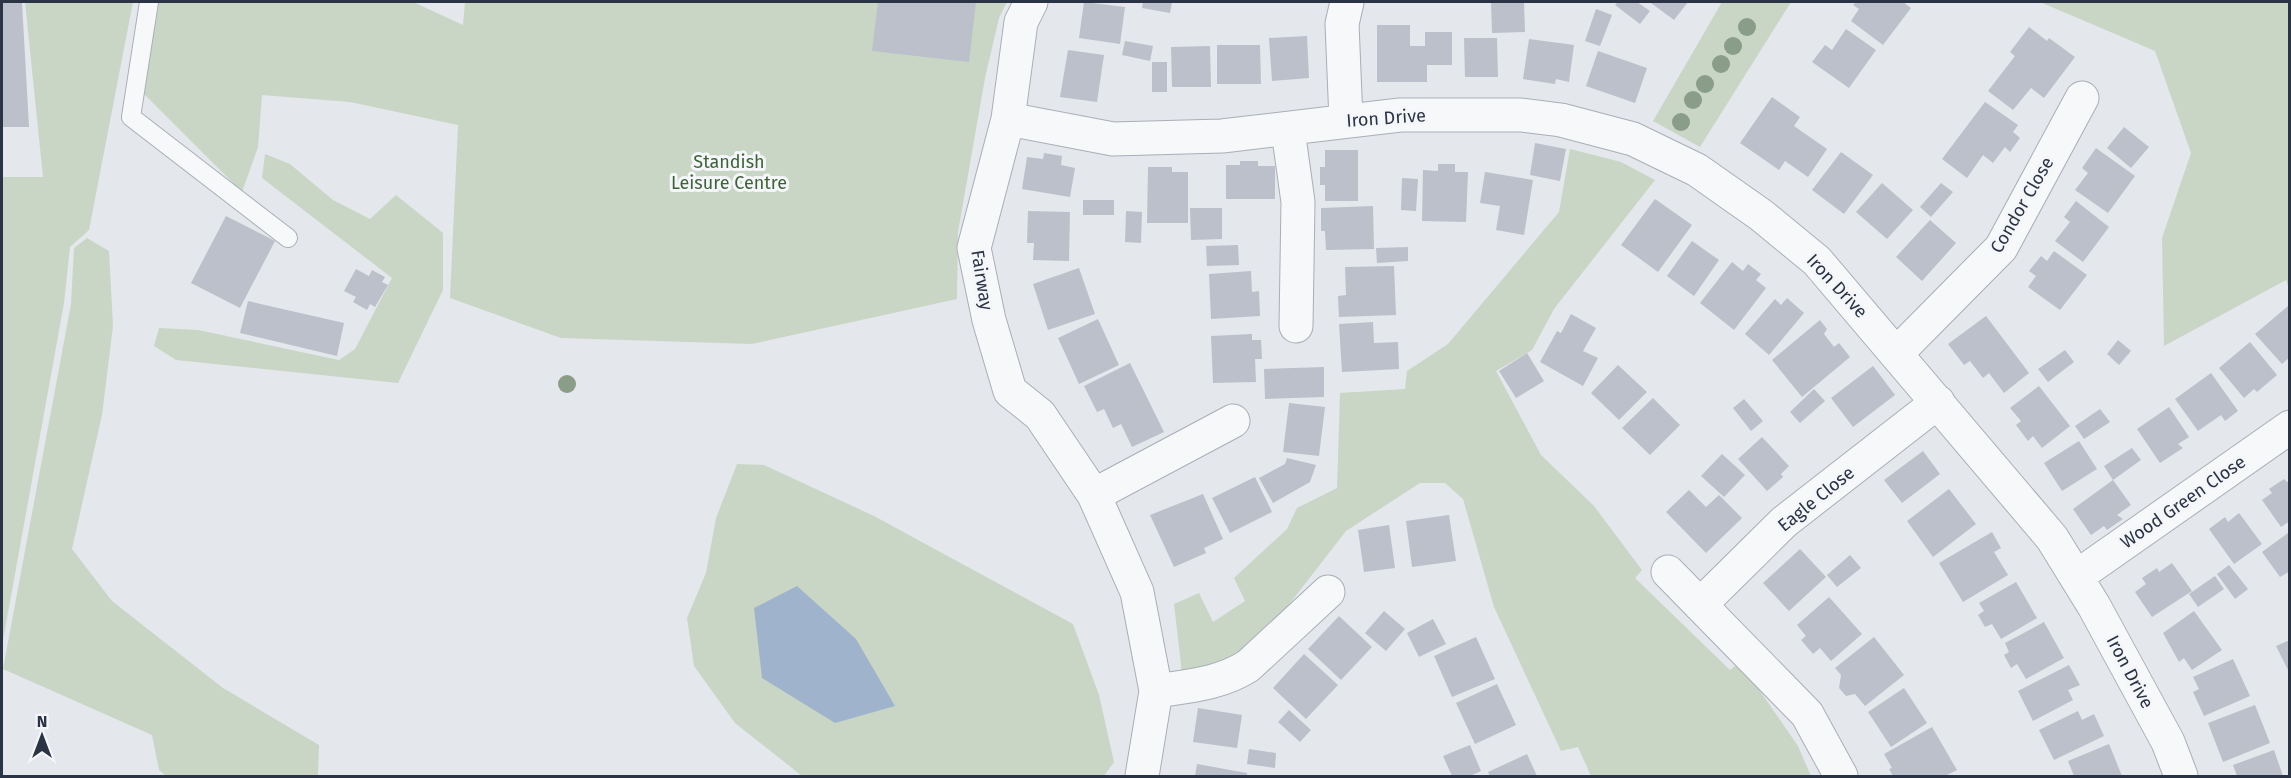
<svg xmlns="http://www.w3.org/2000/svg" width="2291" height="778" font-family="'Fira Sans',sans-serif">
<rect width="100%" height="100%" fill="#e4e7ec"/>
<!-- green -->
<path fill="#c9d6c5" d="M25 2H133L89 230 70 247 64 303 2 646V177H43Z
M159 2H413L463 25 465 2H1007L999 18 985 78 958 232 957 299 752 344 561 338 450 298 458 125 350 102 262 95 258 147 242 192 143 93Z
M1722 2H1791L1700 147 1653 121Z
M2040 2H2289V288L2286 280 2164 346 2162 238 2191 153 2155 51Z
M1570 149 1621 162 1655 180 1554 309 1532 350 1496 371 1541 455 1594 506 1642 570 1635 578 1730 670 1740 662 1798 746 1811 776H1591L1578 747 1561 751 1494 607 1463 499 1445 483H1420L1346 531 1287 607 1224 668 1182 673 1174 604 1199 593 1213 622 1245 601 1234 578 1287 529 1297 508 1337 488 1340 393 1405 389 1407 371 1448 344 1559 212Z
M265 154 290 164 333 200 370 219 396 195 443 233V290L398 383 176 360 154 346 159 328 198 330 339 360 355 349 392 278 262 178Z
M87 238 109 251 113 326 102 415 72 549 112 601 223 688 319 745 318 776H166L159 770 152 735 3 669 71 304 74 248Z
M737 464 764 465 874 516 1073 624 1099 695 1114 762 1104 776H802L735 723 694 666 687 618 706 573 716 518Z"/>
<!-- water -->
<path fill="#9fb4cc" d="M797 586 856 639 895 706 835 723 762 678 754 608Z"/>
<!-- building -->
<path fill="#bbc0ca" d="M2 2H22L29 127H2Z
M878 2H976L969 62 872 51Z
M1084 2 1125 7 1120 44 1079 38Z
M1143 2H1172L1170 13 1142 8Z
M1491 2H1524L1525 32 1492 33Z
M1618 2H1637L1650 11 1640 24 1615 5Z
M1652 2H1688L1674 20 1651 3Z
M1856 2H1903L1911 8 1883 45 1851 21 1859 9 1853 5Z
M1596 9 1612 15 1600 46 1585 41Z
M1377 25H1410V46H1425V32H1452V65H1427V82H1377Z
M2029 27 2047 41 2049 38 2075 57 2044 98 2031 88 2013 110 1988 91 2015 56 2010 52Z
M1846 29 1876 50 1849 88 1812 62 1825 45 1832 50Z
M1307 36 1309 78 1272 81 1269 38Z
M1464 38H1497L1498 77H1465Z
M1529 39 1574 45 1569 82 1556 79 1555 84 1523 79Z
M1125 41 1153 46 1150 61 1122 55Z
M1217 45H1260L1261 84H1217Z
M1210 46 1211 87H1172L1171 47Z
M1068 50 1104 55 1097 102 1060 97Z
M1598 51 1647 68 1635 103 1586 86Z
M1152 62H1167V92H1152Z
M1772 97 1800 117 1794 126 1827 149 1808 177 1785 161 1779 170 1740 143Z
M1985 102 2018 125 2013 132 2020 138 2010 152 2005 147 1993 163 1983 155 1967 178 1942 159Z
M2124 127 2149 147 2131 168 2107 148Z
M1535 143 1566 149 1560 181 1530 175Z
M2096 148 2135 176 2108 213 2075 190 2088 173 2082 168Z
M1325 150H1358V201H1325V185H1320V167H1325Z
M1841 152 1873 175 1844 214 1812 190Z
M1044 153 1062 156 1061 165 1075 168 1070 197 1022 189 1027 157 1043 159Z
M1240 161H1258V166H1275V199H1226V165H1240Z
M1438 164H1455V172H1468L1466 222 1422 221 1423 170 1438 171Z
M1148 167H1172V172H1188V223H1147Z
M1485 172 1533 180 1524 235 1496 230 1500 206 1480 203Z
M1402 178 1418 179 1416 211 1401 210Z
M1882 183 1913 210 1887 239 1856 212Z
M1941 183 1953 192 1931 217 1920 207Z
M1655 199 1692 225 1658 272 1621 245Z
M1083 200H1114V215H1083Z
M2076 201 2109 227 2083 262 2055 241 2070 222 2064 217Z
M1373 206 1374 249 1326 250 1325 231H1321V208Z
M1190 208H1222V239L1191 240Z
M1028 211 1070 212 1069 261 1033 260 1034 243H1027Z
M1126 211 1142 212 1141 243 1125 242Z
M226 216 275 241 240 308 191 283Z
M1930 220 1956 243 1922 281 1896 257Z
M1692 241 1719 260 1694 296 1667 276Z
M1238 245 1239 265 1207 266 1206 246Z
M1408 247V261L1377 263 1376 248Z
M2054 251 2087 275 2060 310 2028 287 2036 276 2029 271 2041 256 2047 261Z
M1732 262 1743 271 1748 264 1761 274 1756 280 1766 288 1734 330 1700 303Z
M1394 266 1396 315 1339 317 1338 296 1346 295 1345 267Z
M1079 268 1095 314 1048 330 1033 284Z
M356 269 369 276 372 270 385 277 382 282 388 285 375 307 370 304 367 310 353 302 356 297 344 291Z
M1251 271 1252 292 1259 291 1260 316 1211 319 1209 274Z
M1787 298 1804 313 1769 355 1745 334 1775 299 1781 305Z
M248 301 344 323 337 356 240 333Z
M2288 306 2290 357 2282 364 2255 334Z
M1571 314 1596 328 1583 351 1598 358 1583 386 1540 362 1557 331 1561 333Z
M1986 316 2029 373 2004 393 1989 373 1983 378 1970 361 1964 365 1948 344Z
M1098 319 1119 365 1079 384 1058 338Z
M1820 320 1827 329 1824 334 1834 347 1839 343 1850 357 1802 397 1772 360Z
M1373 322 1374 343 1398 342 1399 369 1342 372 1339 324Z
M1252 334V340H1261L1262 359H1255L1256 382 1213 383 1211 336Z
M2118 340 2131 351 2119 365 2107 354Z
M2250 342 2277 375 2257 392 2254 389 2244 398 2219 368Z
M2065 350 2074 362 2048 382 2038 369Z
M1527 353 1544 381 1516 398 1499 371Z
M1130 363 1164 432 1132 447 1121 424 1113 428 1104 409 1097 412 1084 386Z
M1618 365 1647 392 1619 420 1591 393Z
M1873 366 1895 395 1853 427 1831 398Z
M1324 367V397L1265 399 1264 369Z
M2211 373 2238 411 2225 421 2221 415 2198 431 2175 399Z
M2039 386 2070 426 2042 448 2033 436 2028 441 2016 425 2021 421 2010 408Z
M1814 389 1825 401 1800 423 1790 412Z
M1653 398 1680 425 1650 455 1622 428Z
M1744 399 1763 421 1751 431 1733 408Z
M1289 403 1325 407 1319 456 1283 452Z
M2169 407 2189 437 2178 444 2183 448 2160 463 2137 429Z
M2100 409 2110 422 2084 439 2075 426Z
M1762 437 1789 466 1781 474 1783 477 1767 491 1738 459Z
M2079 441 2097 469 2062 491 2044 463Z
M2132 448 2141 460 2113 480 2104 466Z
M1923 451 1940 474 1902 503 1884 480Z
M1722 454 1745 475 1724 497 1701 476Z
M1287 458 1316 465 1310 482 1273 503 1259 478 1285 464Z
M1255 477 1272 512 1230 533 1212 498Z
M2284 479 2287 482 2290 481V521L2281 527 2262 500 2272 493 2269 489Z
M2113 480 2131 505 2117 515 2123 519 2107 530 2104 526 2091 535 2073 509Z
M1949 489 1976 524 1933 557 1907 521Z
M1689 490 1706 507 1719 495 1742 518 1706 553 1666 512Z
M1203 494 1223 539 1204 548 1206 553 1174 567 1150 515Z
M2239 513 2262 544 2234 564 2209 529 2225 517 2228 522Z
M1449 515 1456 561 1412 567 1406 521Z
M1389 525 1395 568 1364 572 1358 530Z
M1992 532 2001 548 1994 552 2008 575 1963 602 1939 563Z
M2288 533 2290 571 2280 577 2262 552Z
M1800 549 1826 577 1789 611 1763 583Z
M1850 555 1861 568 1837 587 1827 575Z
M2172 563 2192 591 2152 617 2135 592 2146 584 2142 578 2157 568 2159 572Z
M2229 565 2248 589 2235 599 2217 574Z
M2215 576 2224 589 2198 607 2189 594Z
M2016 582 2037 618 2001 639 1992 624 1985 627 1978 615 1984 611 1979 603Z
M1829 597 1862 634 1831 661 1820 648 1813 654 1801 640 1806 636 1797 625Z
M1384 611 1405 629 1386 651 1365 633Z
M2194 611 2222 650 2192 670 2184 658 2179 662 2163 633Z
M1339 616 1372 647 1341 680 1308 649Z
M1433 619 1446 644 1419 657 1407 633Z
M2044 622 2064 658 2026 679 2017 664 2011 668 2004 655 2009 652 2005 643Z
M1476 637 1495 679 1452 697 1434 656Z
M1874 637 1904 675 1865 706 1855 694 1846 696 1839 688 1841 675 1835 668Z
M2290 640V674L2276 646Z
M1304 654 1338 685 1306 719 1273 688Z
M2233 659 2250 696 2204 716 2193 692 2199 689 2193 677Z
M2069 665 2080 685 2068 690 2073 700 2033 721 2018 691Z
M1497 684 1516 725 1475 744 1456 703Z
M1904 688 1927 723 1891 747 1868 712Z
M2255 705 2270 743 2223 762 2208 723Z
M1198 708 1242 715 1237 748 1193 742Z
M1289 710 1311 730 1300 742 1278 722Z
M2078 711 2082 720 2094 714 2104 736 2054 760 2039 730Z
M1932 727 1957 770 1945 776H1893L1889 769 1892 768 1884 754Z
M2109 744 2122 776H2074L2068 761Z
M1470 745 1481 771 1470 776H1452L1443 756Z
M1249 749 1276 753 1275 768 1247 764Z
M2274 750 2283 776H2237L2233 765Z
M1527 754 1537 776H1490L1488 772Z
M1197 764 1247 773V776H1195Z"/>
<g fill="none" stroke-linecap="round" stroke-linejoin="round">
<!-- lane casing -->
<g stroke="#a9aeb7" stroke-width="20">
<path id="lane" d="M149 2 131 117 288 238"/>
</g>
<!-- street casing -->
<g stroke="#a9aeb7" stroke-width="35">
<path id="street" d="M1031 2 1021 22 1008 119 974 248 989 320 1010 391 1040 415 1094 495 1137 592 1156 691 1142 776
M1008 119 1113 139 1222 136 1400 115H1521L1561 120 1633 139 1697 170 1761 215 1817 261 2052 538 2094 606 2168 742 2181 776
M1346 120 1342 24 1347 2
M1288 130 1298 202 1296 326
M1897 353 2001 248 2082 98
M1094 495 1233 421
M1668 572 1807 714 1841 776
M2076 577 2290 427
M1700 605 1784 522 1938 402
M1156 691C1188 686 1220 684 1248 666L1328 592"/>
</g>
<!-- lane -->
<use href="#lane" stroke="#f7f8fa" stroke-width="18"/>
<!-- street -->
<use href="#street" stroke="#f7f8fa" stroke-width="33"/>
</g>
<!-- trees -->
<g fill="#899d89">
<circle cx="1747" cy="27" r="9"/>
<circle cx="1733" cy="46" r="9"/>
<circle cx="1721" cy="64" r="9"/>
<circle cx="1705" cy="84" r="9"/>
<circle cx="1693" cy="100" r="9"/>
<circle cx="1681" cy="122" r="9"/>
<circle cx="567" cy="384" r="9"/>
</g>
<g text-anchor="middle" stroke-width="6" stroke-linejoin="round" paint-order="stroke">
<!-- street labels -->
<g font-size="18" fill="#2b3445" stroke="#f4f6f9">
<text transform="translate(1386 118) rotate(-4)" y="6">Iron Drive</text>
<text transform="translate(2022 205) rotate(-60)" y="6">Condor Close</text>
<text transform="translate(982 280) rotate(81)" y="6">Fairway</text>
<text transform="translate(1837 286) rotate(47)" y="6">Iron Drive</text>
<text transform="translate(1816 499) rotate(-39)" y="6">Eagle Close</text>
<text transform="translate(2183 502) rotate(-35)" y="6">Wood Green Close</text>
<text transform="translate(2130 672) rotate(62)" y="6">Iron Drive</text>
</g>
<!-- park labels -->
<g font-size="18" fill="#3f6138" stroke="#f4f6f9">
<text x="729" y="168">Standish<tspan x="729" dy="21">Leisure Centre</tspan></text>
</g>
</g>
<!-- border -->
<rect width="2291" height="778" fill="none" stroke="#2b3445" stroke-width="6"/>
<!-- north arrow -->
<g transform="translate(42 736)" stroke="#f4f6f9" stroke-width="4.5" paint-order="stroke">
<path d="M0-4.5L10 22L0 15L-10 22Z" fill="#2b3445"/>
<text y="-9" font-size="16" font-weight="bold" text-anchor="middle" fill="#2b3445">N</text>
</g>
</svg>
